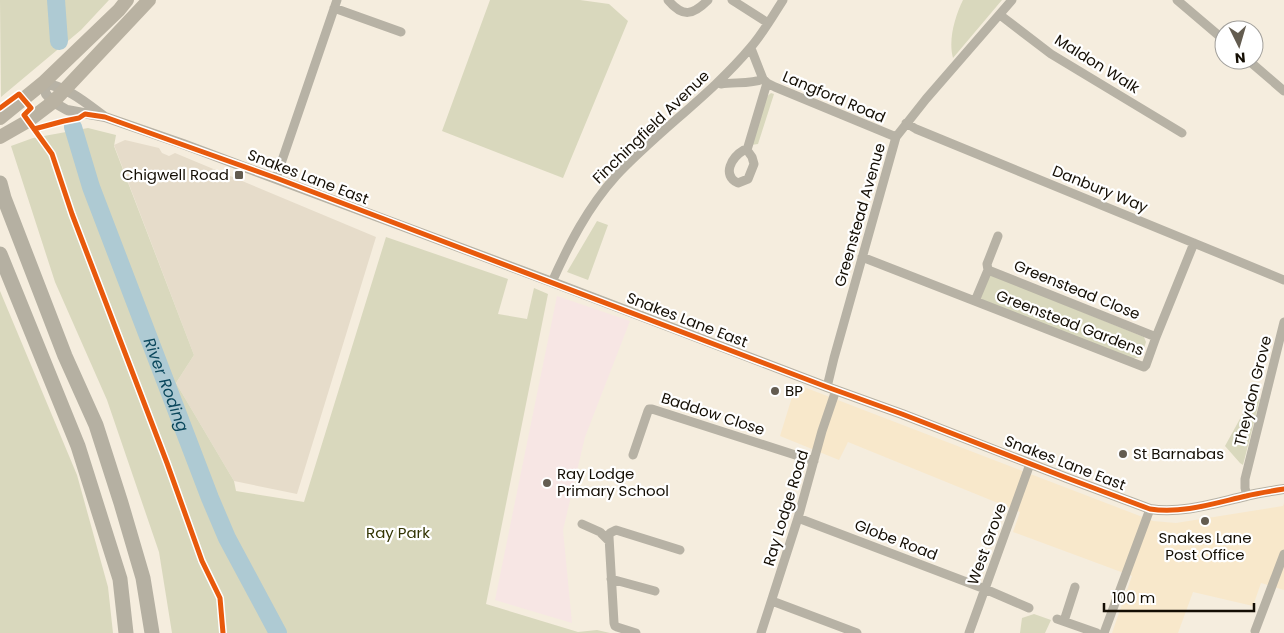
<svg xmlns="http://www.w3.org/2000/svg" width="1284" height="633" font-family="Poppins,sans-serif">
<rect width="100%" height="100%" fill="#f5edde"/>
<!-- built -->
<path fill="#f8e8cb" d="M796 384 1153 521 1176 523 1283 506 1284 503V590L1261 583 1253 606 1193 592 1178 633H1112L1132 576 1013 532 1020 512 848 442 839 460 780 436Z"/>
<!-- industrial -->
<path fill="#e6dcca" d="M125 140 159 148 162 153 169 156 175 153 376 237 297 494 234 481 176 383 194 355 114 145Z"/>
<!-- education -->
<path fill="#f7e6e4" d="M557 296 630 321 585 437 563 530 572 623 495 600Z"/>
<!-- green -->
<path fill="#d9d8bd" d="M0 0H109L81 30 1 97Z
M490 0H580L609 4 628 21 563 178 442 131Z
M963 0H1002L953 58C948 40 955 16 963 0Z
M771 93 774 94 758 144 751 145 764 99Z
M88 128 116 135 114 146 194 355 176 383 234 481 236 491 304 502 386 237 508 279 498 314 527 319 534 288 548 294 486 604 578 632 597 630 610 633H172L159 552 107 400 55 282 11 146 33 138Z
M597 221 608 225 588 280 567 272Z
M989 274 1144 337 1146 342 1141 357 1130 359 978 298Z
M0 291 77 475 108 587 113 633H0Z
M1252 397 1260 399 1243 465 1240 463 1225 446Z
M1034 614 1051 620 1045 633H1020L1022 618Z"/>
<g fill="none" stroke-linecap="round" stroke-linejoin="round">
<!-- river -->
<g stroke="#aecad3" stroke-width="18">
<path d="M56 0 59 41"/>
<path id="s1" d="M73 127 91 187 210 498 227 538 278 633"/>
</g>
<!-- minor -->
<path stroke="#b7b2a5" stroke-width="9" d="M668 0C683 18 693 15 708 0
M732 0 768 23
M1177 0 1224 40
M334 8 401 32
M1000 15 1051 54 1182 133
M750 49 752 51 763 79
M1248 60 1284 91
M719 81 721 84C734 82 753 84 763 79L767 83 775 87 896 137
M906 123 916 129 1284 280
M744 150H747L752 157 754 164 748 179 738 183C721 175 732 157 744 150Z
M747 150 767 83
M276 178 337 0
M862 257 1144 367 1146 365 1156 337 1194 243
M988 270 1156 337
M552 282C569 244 588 207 616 176 659 130 711 95 751 47 763 33 773 16 783 0
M975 301 988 270 987 264 998 236
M827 387 834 358 896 137 926 99 1012 0
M633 455 648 411 649 409H652L814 461
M1247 496 1245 488V479L1284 322
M798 518 985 589 1029 608
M582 524 600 532 609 541
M611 579 655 591
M772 601 857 633
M1057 619 1097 633
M1064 621 1075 587
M1255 631 1284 554
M636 633 617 627 615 626 614 623 609 537 610 533 616 530 680 550
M761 633 798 518 822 431 836 390
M969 633 1030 464
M1104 633 1150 509"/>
<!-- tertiary -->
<path stroke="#b7b2a5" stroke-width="10" d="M105 117C86 103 68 87 43 83L46 94 53 102 67 110 105 117 183 144 552 282 827 387 902 414 1067 478 1150 509C1182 514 1215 503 1246 496 1258 493 1271 491 1284 489"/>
<!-- primary -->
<path stroke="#b9b2a2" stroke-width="14" d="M0 118 43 83 119 10 127 0
M0 137 28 121 53 102 149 0"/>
<!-- motorway -->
<path stroke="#b5b0a2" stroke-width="15" d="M0 183 4 198 65 356 96 425 121 503 143 578 152 633
M0 254 78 446 120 579 126 633"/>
<!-- cycleway casing -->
<g stroke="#fff" stroke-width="8">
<path id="cycleway" d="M0 108 19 94 31 108 24 115 52 154 72 214 167 463 202 561 220 598 223 633
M34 129 64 121 79 118 85 114 105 117 276 178 827 387 902 414 1067 478 1150 509C1182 514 1215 503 1246 496 1258 493 1271 491 1284 489"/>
</g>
<!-- cycleway -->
<use href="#cycleway" stroke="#e8590c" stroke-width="5"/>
</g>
<!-- markers -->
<g fill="#635c50" stroke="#fff" stroke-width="2">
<rect x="234" y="170" width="10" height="10" rx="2.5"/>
<circle cx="775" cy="391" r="5"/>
<circle cx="1123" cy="454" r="5"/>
<circle cx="547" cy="483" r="5"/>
<circle cx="1205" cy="521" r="5"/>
</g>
<g text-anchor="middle" stroke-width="4.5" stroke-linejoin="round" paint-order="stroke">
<!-- street labels -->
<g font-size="15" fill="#140e04" stroke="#fff">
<text transform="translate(1097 64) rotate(32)" y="5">Maldon Walk</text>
<text transform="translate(834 97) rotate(23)" y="5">Langford Road</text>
<text transform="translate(651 127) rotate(-44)" y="5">Finchingfield Avenue</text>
<text transform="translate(308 177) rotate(21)" y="5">Snakes Lane East</text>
<text transform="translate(1100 189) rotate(22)" y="5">Danbury Way</text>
<text transform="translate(860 215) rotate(-74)" y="5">Greenstead Avenue</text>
<text transform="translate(1077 290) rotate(22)" y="5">Greenstead Close</text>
<text transform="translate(687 320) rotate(21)" y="5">Snakes Lane East</text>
<text transform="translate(1070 323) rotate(21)" y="5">Greenstead Gardens</text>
<text transform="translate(1253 391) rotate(-76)" y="5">Theydon Grove</text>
<text transform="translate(713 414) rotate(18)" y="5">Baddow Close</text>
<text transform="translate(1065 463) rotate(21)" y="5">Snakes Lane East</text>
<text transform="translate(786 508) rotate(-73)" y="5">Ray Lodge Road</text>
<text transform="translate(896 540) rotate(21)" y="5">Globe Road</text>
<text transform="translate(987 544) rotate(-70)" y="5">West Grove</text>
</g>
<!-- poi labels -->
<g font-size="15" fill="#140e04" stroke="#fff" text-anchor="start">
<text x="229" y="180" text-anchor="end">Chigwell Road</text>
<text x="785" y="396">BP</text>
<text x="1133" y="459">St Barnabas</text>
<text x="557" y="479">Ray Lodge<tspan x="557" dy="17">Primary School</tspan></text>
<text x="1205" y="543" text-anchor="middle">Snakes Lane<tspan x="1205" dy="17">Post Office</tspan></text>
</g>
<!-- park labels -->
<g font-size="15" fill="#333504" stroke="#fff">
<text x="398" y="538">Ray Park</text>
</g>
<!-- water labels -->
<g font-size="16" font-style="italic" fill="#0a475c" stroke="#fff">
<text dy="6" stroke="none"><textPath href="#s1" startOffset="274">River Roding</textPath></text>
</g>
</g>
<!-- north arrow -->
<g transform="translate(1239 45) rotate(175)"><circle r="24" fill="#ffffff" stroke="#a19f9b"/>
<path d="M0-4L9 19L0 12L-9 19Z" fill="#635c50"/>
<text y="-8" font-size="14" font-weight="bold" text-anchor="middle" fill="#140e04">N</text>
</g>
<!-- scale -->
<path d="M1104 603v8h150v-8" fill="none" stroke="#140e04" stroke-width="2.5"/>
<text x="1112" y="603" font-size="15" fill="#140e04" stroke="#ffffff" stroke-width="4" paint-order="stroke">100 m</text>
</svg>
